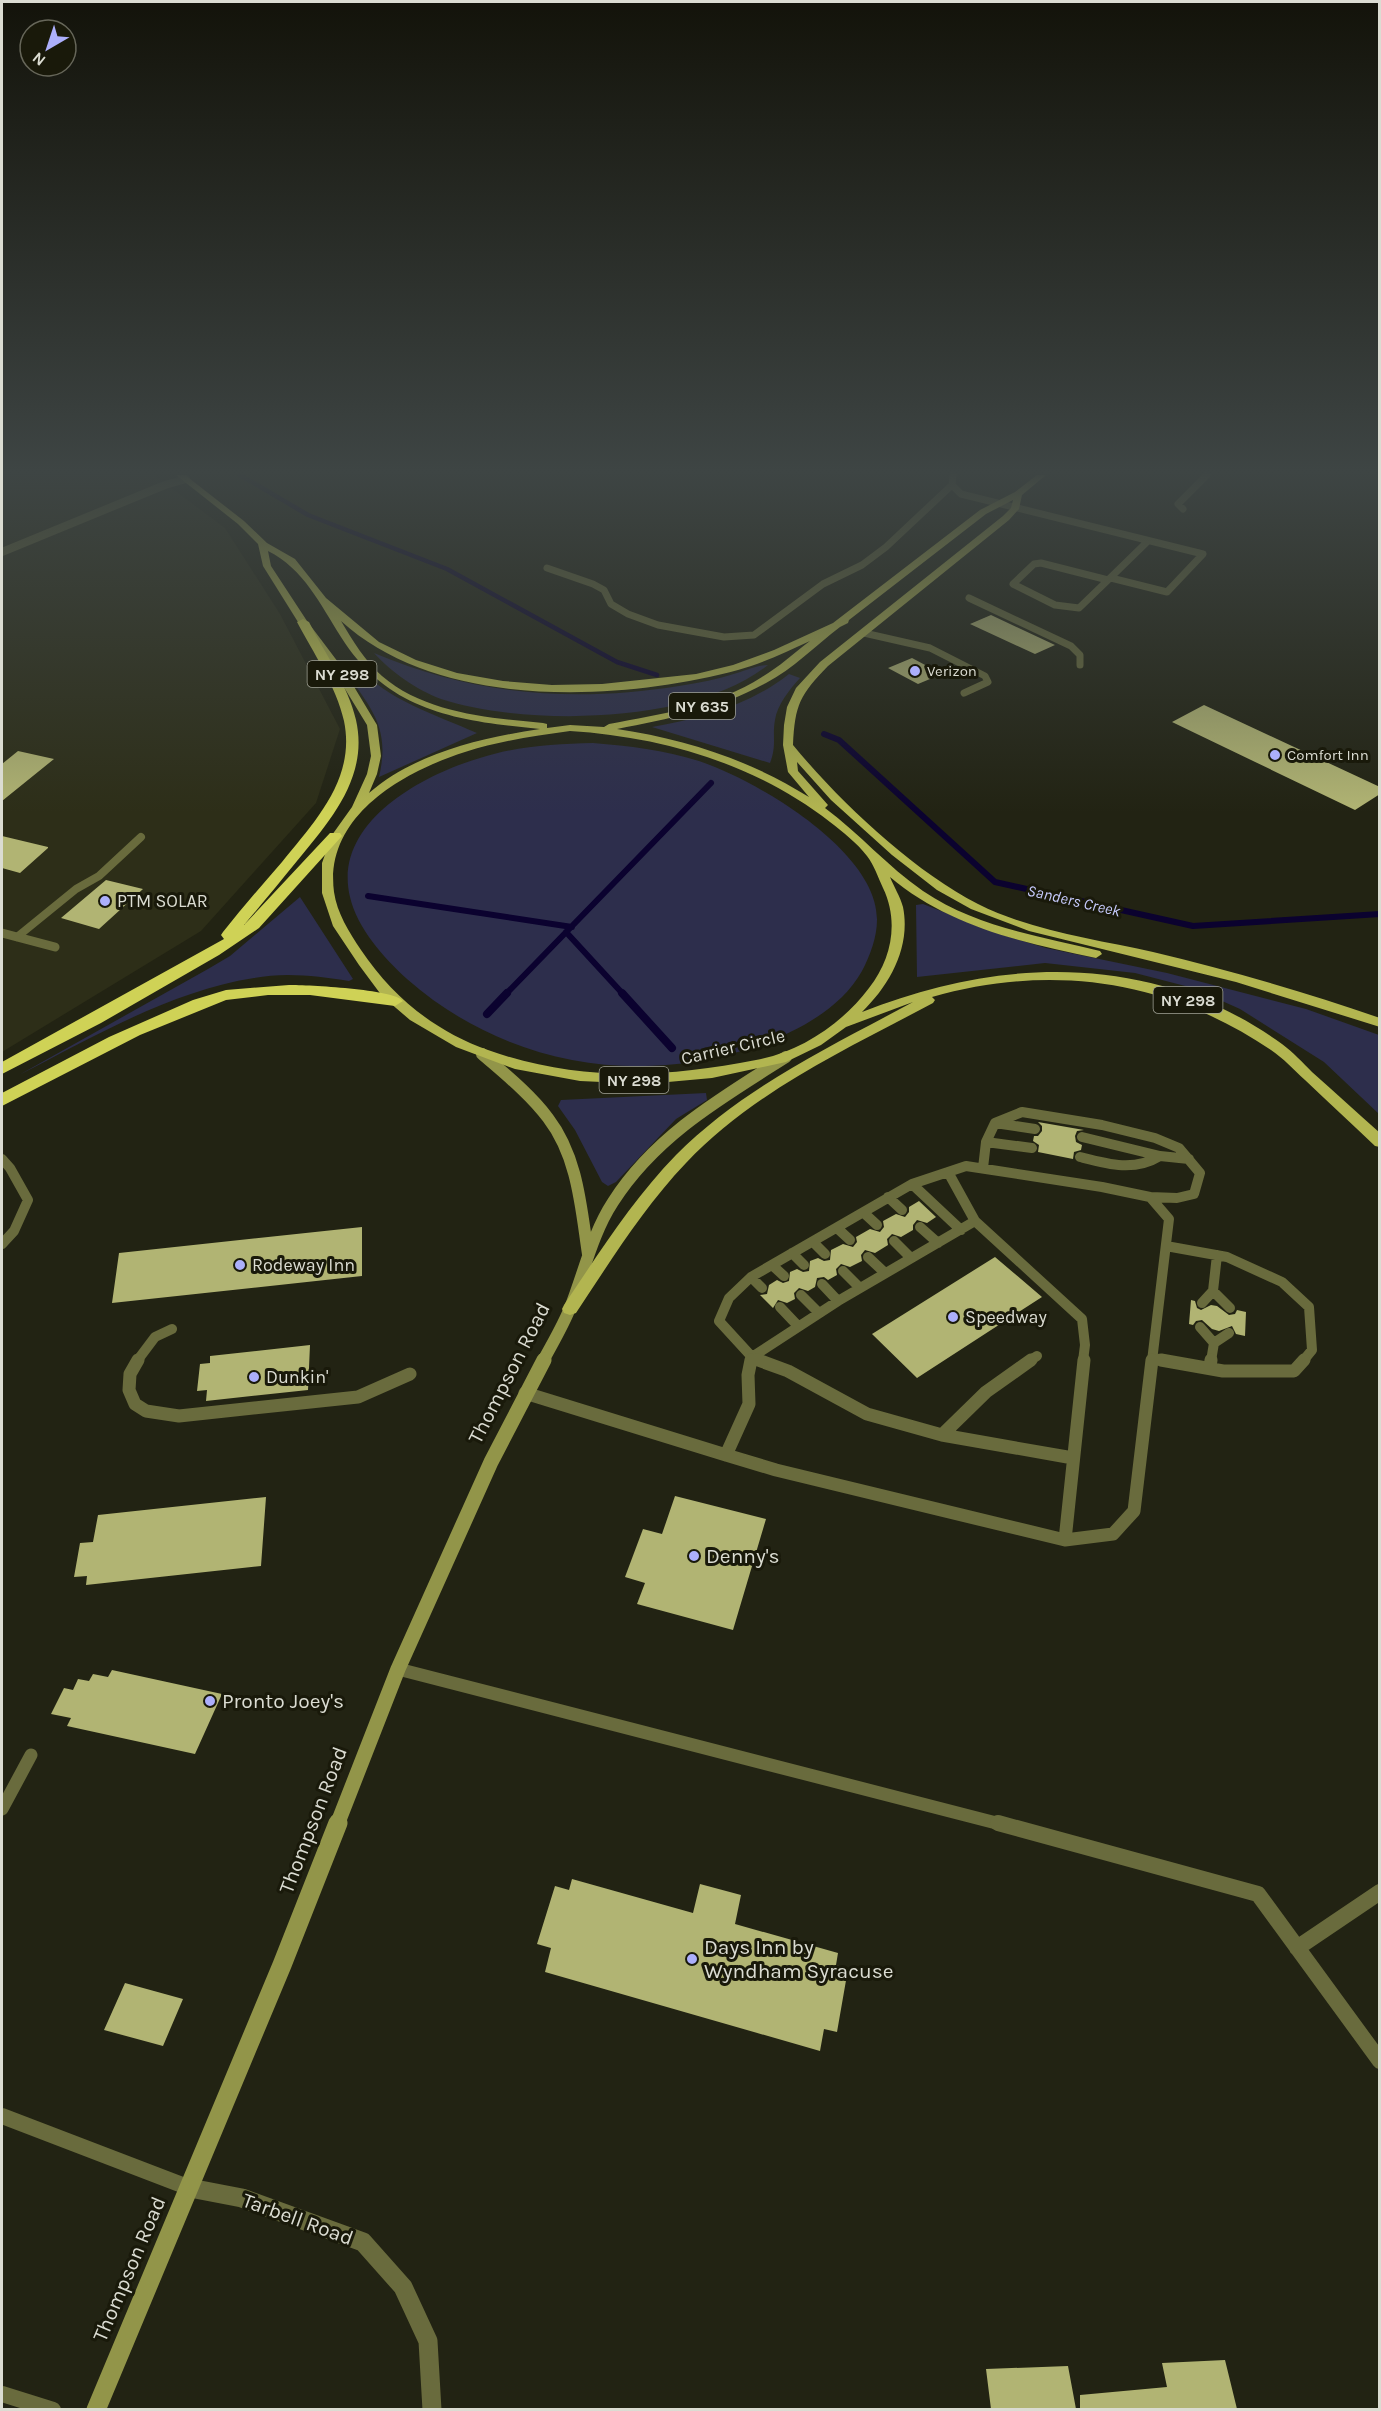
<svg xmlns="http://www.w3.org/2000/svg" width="1381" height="2411" font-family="Karla,sans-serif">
<rect width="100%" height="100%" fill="#222313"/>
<!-- built -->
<path fill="#2d2e18" d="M2 475H154L225 528 280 614 340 729 316 803 201 931 2 1052Z"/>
<!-- green -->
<path fill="#2d2e4c" d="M374 653C473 695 573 703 679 686 699 683 718 679 737 673 747 670 758 665 768 665 695 724 528 727 441 699 417 690 391 672 374 653Z
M357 666C387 700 436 715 477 733L379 777C391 726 370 708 344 669Z
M789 674 800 678C790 689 777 705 775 720 772 736 777 745 770 763L652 727C700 719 750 705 789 674Z
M593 743C629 746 664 750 699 761 756 780 878 851 877 920 877 937 870 956 862 971 839 1012 790 1035 748 1049 629 1087 500 1061 407 979 384 958 357 928 350 897 332 823 422 775 480 758 516 746 555 744 593 743Z
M300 897 353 979 349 981C318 976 285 972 254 978 171 991 93 1037 19 1075L208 969 230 956Z
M923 904 1003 935 1046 948 1167 973 1306 1009 1379 1035V1114L1324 1062 1240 1009 1193 988 1135 973 1045 963 917 977 916 905Z
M706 1093 707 1100 676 1119 616 1182 608 1186 602 1182 575 1130 558 1106 561 1100Z"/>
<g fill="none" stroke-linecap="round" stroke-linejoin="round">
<!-- stream-far2 -->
<path stroke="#0b022f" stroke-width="4.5" d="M240 475 308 515 447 569 617 662 657 675"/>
<!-- stream-far1 -->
<path stroke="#0b022f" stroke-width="6" d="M824 734 839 740 995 882 1193 926 1380 914
M368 896 572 927
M566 932 623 994
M506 994 711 783"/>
<!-- stream -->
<path stroke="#0b022f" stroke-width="8" d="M622 993 672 1048
M487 1014 507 993"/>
</g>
<!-- building -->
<path fill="#b1b473" d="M991 615 1055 645 1035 654 970 624Z
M912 658 942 674 918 684 888 668Z
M1204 705 1380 787V794L1355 810 1172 722Z
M18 751 54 759 2 801V764Z
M2 836 48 847V848L20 873 2 868Z
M106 880 143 889 99 929 61 918Z
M1038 1122 1084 1130 1077 1131 1075 1136 1076 1142 1082 1145 1081 1150 1074 1152 1073 1159 1038 1152 1039 1145 1033 1141 1034 1136H1038L1042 1131V1126Z
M919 1201 936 1217 927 1223 917 1220 913 1225V1230L901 1237 892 1234 887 1239 888 1245 875 1253 865 1250 861 1255 862 1261 850 1267 841 1264 836 1269 837 1275 828 1280 824 1277 817 1278 815 1287 808 1291 799 1288 794 1293 795 1299 787 1303 778 1300 773 1308 760 1295 767 1294 769 1285 777 1280 783 1283 789 1281 790 1272 797 1269 803 1272 809 1271 810 1261 818 1258 824 1261 830 1260 831 1250 843 1244 853 1247 857 1242 856 1237 870 1229 880 1232 884 1227 883 1221 896 1214 905 1217 909 1212V1207Z
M362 1227V1276L112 1303 119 1253Z
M995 1257 1042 1297 917 1378 872 1334Z
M1191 1300 1195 1301 1197 1308 1201 1310 1211 1305 1217 1306 1229 1315 1235 1314 1237 1310 1246 1312 1245 1336 1236 1334 1232 1326 1219 1331 1212 1329 1202 1320 1196 1321 1193 1325 1189 1324Z
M310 1345 308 1390 206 1401 207 1390 197 1391 200 1364 210 1363V1356Z
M675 1496 766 1519 733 1630 637 1604 645 1583 625 1577 643 1529 662 1534Z
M266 1497 261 1566 86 1585 87 1576 74 1577 80 1543 93 1542 98 1515Z
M112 1670 222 1694 195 1754 67 1726 71 1718 51 1714 64 1688 73 1690 78 1679 89 1681 93 1674 108 1677Z
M572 1879 693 1913 700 1884 741 1895 735 1924 838 1953 836 1965 848 1969 837 2032 824 2029 820 2051 545 1972 551 1948 537 1944 555 1886 569 1890Z
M125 1983 183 1999 163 2046 104 2030Z
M1225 2360 1237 2409H1080V2395L1167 2387 1162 2363Z
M1068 2366 1076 2409H991L986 2369Z"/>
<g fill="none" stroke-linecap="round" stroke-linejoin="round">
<!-- lane-far4 -->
<path stroke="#696b3d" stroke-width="7" d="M953 475 952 485 961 494 1203 554 1167 592 1111 578
M1183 509 1178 504 1207 475
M1041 563 1108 580 1079 608 1055 605 1013 584 1034 564Z
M547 568 593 584 604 590 611 604 628 614 658 625 724 637 754 635 823 584 862 565 886 547 952 485
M1108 580 1148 541
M969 598 1071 646 1080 655V665
M864 633 930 648 985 676 988 682 964 693"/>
<!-- lane-far3 -->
<path stroke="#696b3d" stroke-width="8" d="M17 937 76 889 99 876 141 837"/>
<!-- lane-far2 -->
<path stroke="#696b3d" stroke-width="10" d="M995 1123 1035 1129
M1082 1137 1160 1156 1189 1159
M986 1142 1032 1148
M1080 1157C1107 1164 1134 1172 1160 1156
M2 1159 10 1168 28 1200 14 1231 2 1244
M983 1168 986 1142 995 1123 1022 1112 1102 1125 1155 1138 1179 1148 1200 1173 1194 1194 1177 1198 1150 1197
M948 1172 975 1221 1082 1319 1085 1345 1083 1361
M912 1184 961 1230
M888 1197 902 1210
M864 1213 877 1225
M920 1227 938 1243
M837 1228 850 1240
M894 1241 911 1258
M813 1242 825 1254
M1166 1246 1227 1257 1282 1282 1309 1307 1312 1350 1303 1361
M792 1253 804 1265
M868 1257 885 1273
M772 1265 784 1276
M843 1271 860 1288
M751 1277 762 1288
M822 1284 838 1301
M1213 1291 1217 1255
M801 1295 819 1313
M1202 1303 1213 1291 1230 1308
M780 1307 798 1326
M1200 1327 1214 1343
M752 1357 762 1361
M752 1357 838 1301 975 1221
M1153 1358 1169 1361
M137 1361 155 1337 172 1329
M751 1361 752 1357 719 1321 729 1298 751 1277 912 1184 966 1166 1102 1187 1150 1197 1169 1219 1152 1361
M1029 1361 1037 1356
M1211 1361 1214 1343 1229 1333"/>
<!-- lane-far1 -->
<path stroke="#696b3d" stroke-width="13" d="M138 1360 130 1374 129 1390 135 1404 146 1411 179 1416 358 1397 410 1374
M758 1360 788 1371 867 1414 942 1435 1073 1458
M1161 1360 1223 1371H1294L1304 1360
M1210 1368 1211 1360
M525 1393 726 1455
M942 1435 986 1392 1031 1360
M726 1455 776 1470 1065 1540 1113 1534 1134 1511 1152 1360
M726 1455 749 1404 748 1375 751 1360
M1065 1540 1084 1360
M398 1669 1004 1825
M2 1809 31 1755"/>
<!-- lane -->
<path stroke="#696b3d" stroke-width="16" d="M998 1823 1258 1894 1380 2061
M1297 1948 1380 1892
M2 2116 190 2188
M2 2394 53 2410"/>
<!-- street-far2 -->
<path stroke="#696b3d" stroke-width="8" d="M2 552 165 485 186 479"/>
<!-- street-far1 -->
<path stroke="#696b3d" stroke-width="9" d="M2 933 55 947"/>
<!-- street -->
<path stroke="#696b3d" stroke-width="19" d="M190 2188 242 2198 363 2242 403 2287 428 2341 432 2410"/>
<!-- secondary-far2 -->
<path stroke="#929549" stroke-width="12" d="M482 1054C505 1074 530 1094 548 1118 578 1157 581 1208 588 1254
M543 1361C552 1344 563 1326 570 1308 584 1273 592 1234 613 1202 655 1136 721 1098 786 1057"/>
<!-- secondary-far1 -->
<path stroke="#929549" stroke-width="15" d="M337 1825 398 1669 491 1462 544 1360"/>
<!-- secondary -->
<path stroke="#929549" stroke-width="19" d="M96 2410 282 1965 338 1823"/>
<!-- primary -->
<path fill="#b2b550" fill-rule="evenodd" d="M176 475H185L244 521 267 543 295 559 326 598 379 642 416 660 457 673 503 681 552 685 602 684 696 674 733 665 774 650 833 623 980 510 1015 492 1037 475H1046L1022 495 1019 509 1009 520 828 666C800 695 795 704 793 745 840 802 912 870 978 904 1032 931 1095 939 1153 952 1229 970 1305 992 1380 1018V1027L1236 982 1029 931 971 909 937 890 892 855 831 800 797 762 798 771 828 805 825 808C860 834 887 866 923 891 976 927 1039 936 1100 951L1102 954 1096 958C1023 943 948 926 890 877 894 887 900 896 903 907 911 947 890 985 862 1012 1003 956 1155 952 1282 1044 1293 1052 1303 1063 1312 1072 1335 1092 1357 1113 1380 1133V1147L1375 1146C1352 1124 1328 1102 1305 1080 1294 1070 1283 1058 1271 1050 1167 980 1053 963 932 997L935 1000 933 1003C847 1049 754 1091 686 1163 643 1208 610 1262 576 1313L570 1315 564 1313 562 1309 564 1305C599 1253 633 1199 676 1155 744 1087 830 1047 913 1002L846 1027 821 1045 786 1062 712 1078 646 1084 580 1081 515 1069 456 1047 410 1020 382 996 359 965 333 926 322 893V863L332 835 352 807 367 774 371 756 367 725 334 671 298 622 263 566 258 544 238 524ZM1013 500 1011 508 1003 516 820 662 796 688 787 707 784 725 783 745 788 772 809 797C750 760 685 739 617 729 669 719 719 709 766 683 793 669 816 645 840 627L848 623 849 620 986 514ZM268 551C304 569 320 604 341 637 388 712 458 721 540 729 481 738 415 753 369 793L377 774 381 756 377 725 344 670 307 621 271 566ZM341 621C439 710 618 702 738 670 763 663 786 652 810 641 794 653 779 667 762 677 717 706 661 714 609 724L604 727 570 725 547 728V724L543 723C489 718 425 713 382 676 365 661 353 641 341 621ZM570 731C664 737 755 764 830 822 843 832 857 843 867 856 874 865 878 877 883 888 899 921 892 959 869 988 842 1024 800 1052 756 1060 664 1078 578 1082 488 1050 434 1031 392 996 361 950 349 932 337 913 334 892 324 816 403 772 465 752 499 741 534 736 570 731Z"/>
<!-- highway -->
<path fill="#cfd256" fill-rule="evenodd" d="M303 619 309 622C325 654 348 685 356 720 369 777 330 821 297 861 279 883 262 904 244 925L330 833H340L342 836 259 928 219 955 101 1023 2 1074V1062L224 939 221 935 223 932C242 908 262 885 282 862 315 821 356 779 344 721 336 686 314 654 297 622Z
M289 985C308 985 394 989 403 1001L395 1006 310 995H268L226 1000 140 1035 2 1106V1093L109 1037 193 1000 226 990Z"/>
</g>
<!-- sky -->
<linearGradient id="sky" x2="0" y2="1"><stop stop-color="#13130a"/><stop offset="0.58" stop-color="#3e4544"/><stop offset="1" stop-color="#3e4544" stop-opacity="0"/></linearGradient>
<rect width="1381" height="813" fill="url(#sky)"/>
<!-- markers -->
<g fill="#acaffb" stroke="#19190a" stroke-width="2">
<circle cx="915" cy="671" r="6"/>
<circle cx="1275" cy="755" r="6"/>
<circle cx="105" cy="901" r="6"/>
<circle cx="240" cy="1265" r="6"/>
<circle cx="953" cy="1317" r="6"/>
<circle cx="254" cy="1377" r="6"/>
<circle cx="694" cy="1556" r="6"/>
<circle cx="210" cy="1701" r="6"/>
<circle cx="692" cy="1959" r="6"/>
</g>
<g text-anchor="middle" stroke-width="6" stroke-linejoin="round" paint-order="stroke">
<!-- far-poi labels -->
<g font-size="15" fill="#dbdcd2" stroke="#19190a" text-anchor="start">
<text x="927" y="676">Verizon</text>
<text x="1287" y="760">Comfort Inn</text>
</g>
<!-- shield labels -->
<g fill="#19190a" stroke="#a1a296" stroke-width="1.5">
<rect x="307.5" y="661" width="69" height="26" rx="4.5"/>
<rect x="669" y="693" width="66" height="26" rx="4.5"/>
<rect x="1153.5" y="987" width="69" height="26" rx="4.5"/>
<rect x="599.5" y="1067" width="69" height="26" rx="4.5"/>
</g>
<g font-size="16" font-weight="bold" fill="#dbdcd2">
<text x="342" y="680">NY 298</text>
<text x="702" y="712">NY 635</text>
<text x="1188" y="1006">NY 298</text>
<text x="634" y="1086">NY 298</text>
</g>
<!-- far-water labels -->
<g font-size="16" font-style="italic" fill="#c6cafc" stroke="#19190a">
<text transform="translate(1074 900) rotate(13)" y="6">Sanders Creek</text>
</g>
<!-- poi labels -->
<g font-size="18" fill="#dbdcd2" stroke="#19190a" text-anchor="start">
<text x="117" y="907">PTM SOLAR</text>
<text x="252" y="1271">Rodeway Inn</text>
<text x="965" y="1323">Speedway</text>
<text x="266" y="1383">Dunkin'</text>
</g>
<!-- street labels -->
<g font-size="18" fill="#dbdcd2" stroke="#19190a">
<text transform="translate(733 1047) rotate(-13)" y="6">Carrier Circle</text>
</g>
<!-- near-street labels -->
<g font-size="21" fill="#dbdcd2" stroke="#19190a">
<text transform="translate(509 1373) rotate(-63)" y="7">Thompson Road</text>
<text transform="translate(313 1820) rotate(-69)" y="7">Thompson Road</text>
<text transform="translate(298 2219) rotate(20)" y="7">Tarbell Road</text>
<text transform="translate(129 2269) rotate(-67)" y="7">Thompson Road</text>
</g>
<!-- near-poi labels -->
<g font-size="21" fill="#dbdcd2" stroke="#19190a" text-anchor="start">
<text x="706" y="1563">Denny's</text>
<text x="222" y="1708">Pronto Joey's</text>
<text x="704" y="1954">Days Inn by<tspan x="704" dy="24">Wyndham Syracuse</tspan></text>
</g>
</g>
<!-- border -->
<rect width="1381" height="2411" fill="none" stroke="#dbdcd2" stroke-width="6"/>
<!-- north arrow -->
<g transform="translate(48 48) rotate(219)"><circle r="28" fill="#19190a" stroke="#67675a" stroke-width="1.5"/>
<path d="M0-4.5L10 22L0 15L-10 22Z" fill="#acaffb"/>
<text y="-9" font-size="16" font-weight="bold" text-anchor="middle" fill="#dbdcd2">N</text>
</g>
</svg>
